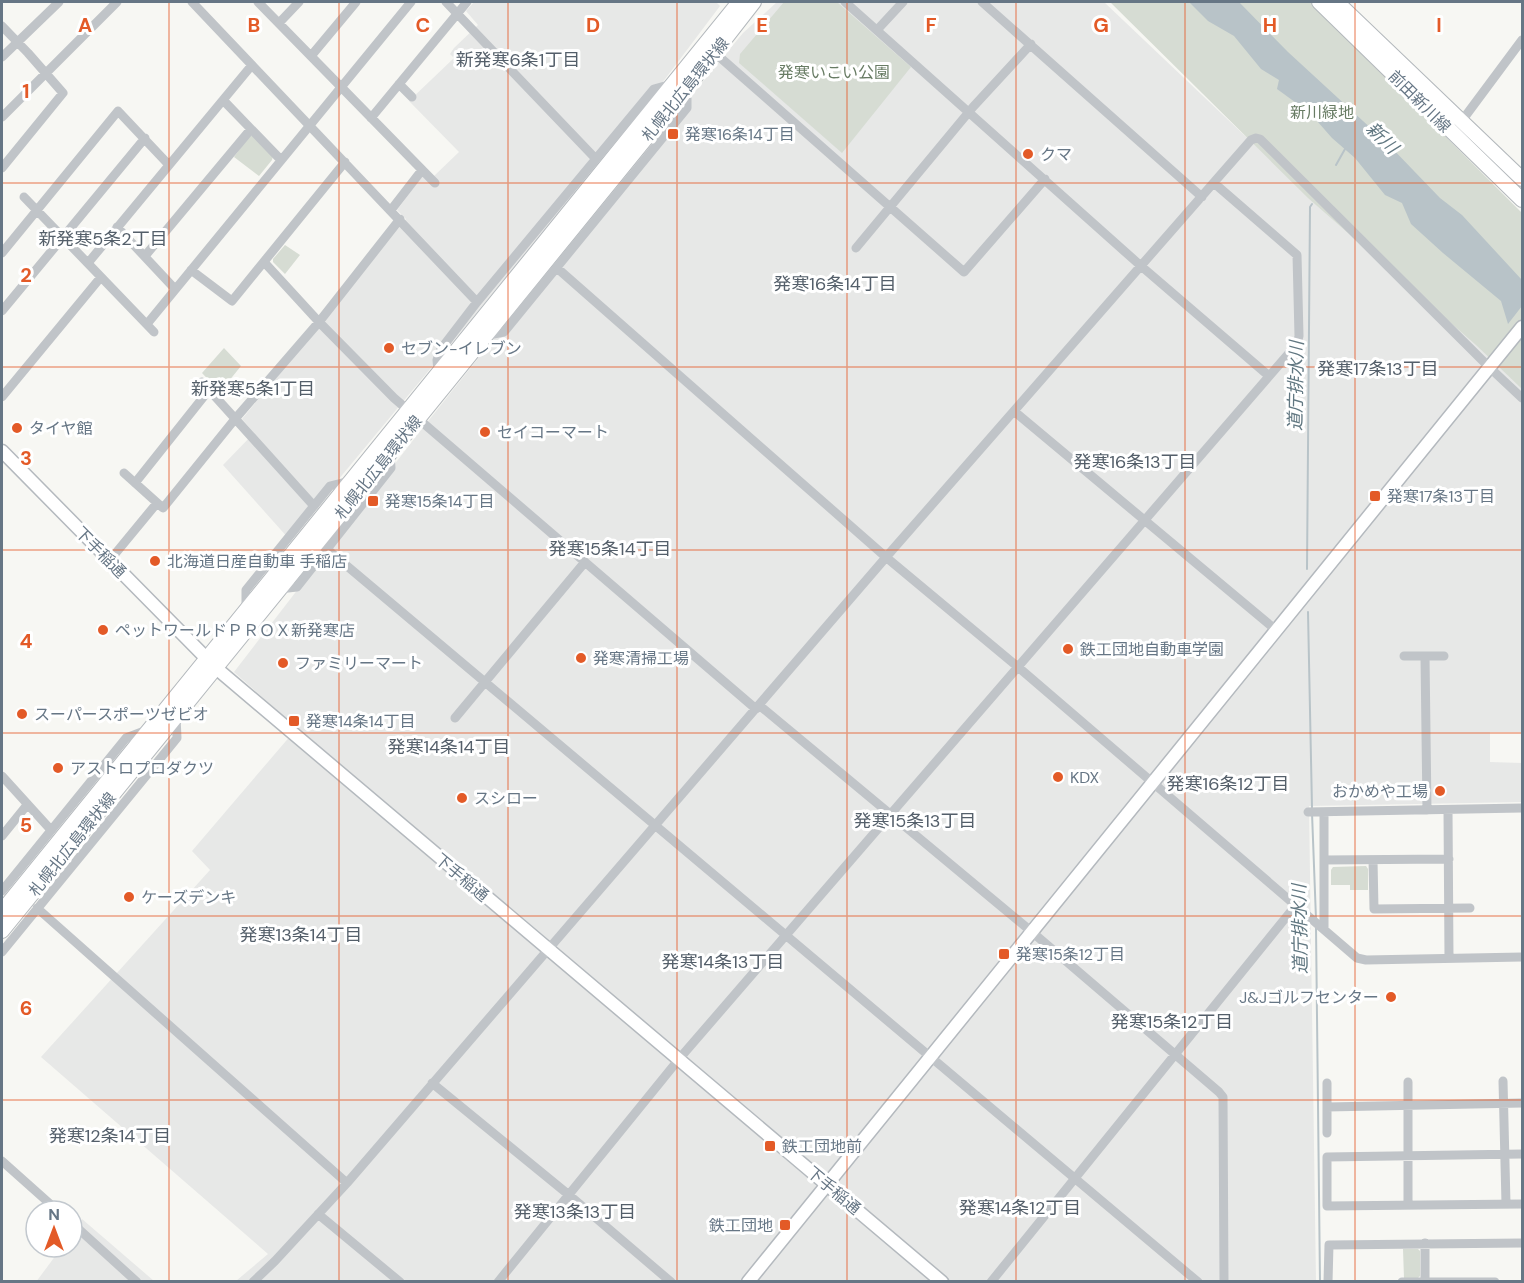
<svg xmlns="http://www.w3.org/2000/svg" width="1524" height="1283" font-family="'DM Sans','Noto Sans JP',sans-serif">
<rect width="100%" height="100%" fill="#f7f7f3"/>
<!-- built -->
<path fill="#e7e8e7" d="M474 2H716L720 6 653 95 519 262 289 539 223 465 254 433 242 419 406 219 397 210 427 170 434 176 459 152 409 101 454 58 450 54 454 48 478 25 466 11Z
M777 2H1104L1243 134 1522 385V732H1490V762L1522 763V802L1309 806 1316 1281H236L268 1254 41 1057 210 870 192 851 297 728 234 672 421 430 590 218 743 33Z
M82 1219 154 1281 36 1282 62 1247H72V1233Z"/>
<!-- green -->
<path fill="#d6dcd3" d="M784 2H837L911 67 842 153 739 63 740 54Z
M1110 2H1311L1522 213V389L1476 345 1308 198Z
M249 136H253L273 156 272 160 259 176 234 157Z
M285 245 300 255 285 274 273 262V259Z
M224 348 241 366 220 392 202 373Z
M1366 866 1368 869V890H1350V885H1331V870L1333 867Z
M1403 1249H1418L1420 1251V1276L1418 1278H1404Z"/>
<!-- water -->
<path fill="#b8c3c8" d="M1189 2H1239L1288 52 1388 144 1440 198 1462 215 1522 280V306L1508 324 1501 301 1443 253 1411 224 1402 203 1385 195 1355 158 1332 138 1310 113 1277 89 1279 80 1261 69 1234 36 1208 21Z"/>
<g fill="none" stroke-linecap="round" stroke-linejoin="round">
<!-- stream -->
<path stroke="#b8c3c8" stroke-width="2" d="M1336 165 1345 149
M1307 569 1310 207 1312 204
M1308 612 1312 808
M1312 813 1316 919
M1316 927 1320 1282"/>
<!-- secondary casing -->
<g stroke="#b4b9be" stroke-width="15">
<path id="secondary" d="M2 451 216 668 942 1282
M748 1282 1522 327"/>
</g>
<!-- primary casing -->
<g stroke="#b3b8bc" stroke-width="16">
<path id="primary" d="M1319 2 1522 200
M1337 2 1522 179
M2 911 739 2
M2 931 687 88 754 2"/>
</g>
<!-- street -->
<path stroke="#c0c4c8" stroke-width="9" d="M192 2 477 302
M258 2 435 183
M446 2 595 158
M845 2 1141 266 1269 376
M982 2 1202 197
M279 23 299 2
M2 26 28 53 63 93 2 168
M877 30 903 2
M715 53 964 272 1045 179
M311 56 356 2
M2 57 59 2
M399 84 412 97
M223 100 281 160
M2 117 117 2
M371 118 467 2
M1461 122 1522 40
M24 197 154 332
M391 210 422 170
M117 227 175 289
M856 248 973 107 1031 44
M2 253 118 111 169 165
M145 256 251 129
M264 262 319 322 394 398 756 709
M88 263 252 65
M557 268 887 558 1018 667 1357 958 1366 960 1522 957
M191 270 232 301 345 162
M2 311 145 138
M147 324 411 2
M483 336 504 332 687 108V88
M438 372 437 360 441 349 477 302 654 89 672 84
M202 382 314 506
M2 397 101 277
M1015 412 1276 630
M124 473 163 508 235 419 319 322 400 219
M135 483 209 390
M328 550 1198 1282
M110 560 157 503
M279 589 297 587 391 468 390 452
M246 609V590L330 486 350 481
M1404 656H1444
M1425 656 1427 810
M759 705 1032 932 1219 1092 1223 1097 1224 1282
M455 718 585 562
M2 776 51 830
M1448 810 1449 958
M1308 812 1522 808
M1324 812V929
M2 836 27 805
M1324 860 1449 859
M1373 860 1374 909 1470 908
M2 891 126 738 147 730
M37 908 347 1183
M2 952 177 738 176 717
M1503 1081 1506 1204
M1408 1082V1205
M432 1083 569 1195 671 1282
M1327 1083V1133
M1327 1107 1522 1103
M1522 1154 1327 1157V1206L1522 1204
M2 1161 58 1211
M318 1214 400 1282
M72 1223 137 1282
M1425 1243V1281
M253 1282 275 1261 347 1183 894 548 1251 140 1256 138 1260 139 1489 367 1522 398
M498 1282 679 1059 1297 344 1299 336 1297 255 1214 183
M991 1282 1296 905
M1328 1282 1329 1245 1522 1243
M1402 1282H1495"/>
<!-- secondary -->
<use href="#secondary" stroke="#fff" stroke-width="12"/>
<!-- primary -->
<use href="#primary" stroke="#fff" stroke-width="14"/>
</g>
<!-- grid -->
<path fill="none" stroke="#e35a27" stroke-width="1.5" stroke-opacity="0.55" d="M169 2V1282M339 2V1282M508 2V1282M677 2V1282M847 2V1282M1016 2V1282M1185 2V1282M1355 2V1282M2 183H1522M2 367H1522M2 550H1522M2 733H1522M2 916H1522M2 1100H1522"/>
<!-- markers -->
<g fill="#e35a27" stroke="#fff" stroke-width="2">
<rect x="667" y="128" width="12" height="12" rx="3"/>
<circle cx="1028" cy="154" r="6"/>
<circle cx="389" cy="348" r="6"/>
<circle cx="17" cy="428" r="6"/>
<circle cx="485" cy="432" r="6"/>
<rect x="1369" y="490" width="12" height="12" rx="3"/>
<rect x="367" y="495" width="12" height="12" rx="3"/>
<circle cx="155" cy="561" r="6"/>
<circle cx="103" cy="630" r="6"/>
<circle cx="1068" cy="649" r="6"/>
<circle cx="581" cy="658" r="6"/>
<circle cx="283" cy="663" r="6"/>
<circle cx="22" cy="714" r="6"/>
<rect x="288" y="715" width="12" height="12" rx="3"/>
<circle cx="58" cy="768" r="6"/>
<circle cx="1058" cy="777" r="6"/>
<circle cx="1440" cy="791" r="6"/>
<circle cx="462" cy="798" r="6"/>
<circle cx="129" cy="897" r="6"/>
<rect x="998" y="948" width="12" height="12" rx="3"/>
<circle cx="1391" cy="997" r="6"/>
<rect x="764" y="1140" width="12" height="12" rx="3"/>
<rect x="779" y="1219" width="12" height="12" rx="3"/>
</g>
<g text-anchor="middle" stroke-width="6" stroke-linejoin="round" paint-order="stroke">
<!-- park labels -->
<g font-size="16" fill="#687c64" stroke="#fff">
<text x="834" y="78">発寒いこい公園</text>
<text x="1322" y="118">新川緑地</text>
</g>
<!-- street labels -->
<g font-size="16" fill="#667685" stroke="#fff">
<text transform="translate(685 89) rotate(-51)" y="6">札幌北広島環状線</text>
<text transform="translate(1420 101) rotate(45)" y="6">前田新川線</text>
<text transform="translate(378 467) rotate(-51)" y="6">札幌北広島環状線</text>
<text transform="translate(101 552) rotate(45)" y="6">下手稲通</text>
<text transform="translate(72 844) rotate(-51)" y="6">札幌北広島環状線</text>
<text transform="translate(462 877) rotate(40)" y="6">下手稲通</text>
<text transform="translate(834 1190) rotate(40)" y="6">下手稲通</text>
</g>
<!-- poi labels -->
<g font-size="16" fill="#667685" stroke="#fff" text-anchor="start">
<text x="685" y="140">発寒16条14丁目</text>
<text x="1040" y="160">クマ</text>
<text x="401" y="354">セブン-イレブン</text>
<text x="29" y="434">タイヤ館</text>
<text x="497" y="438">セイコーマート</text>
<text x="1387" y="502">発寒17条13丁目</text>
<text x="385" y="507">発寒15条14丁目</text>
<text x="167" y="567">北海道日産自動車 手稲店</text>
<text x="115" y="636">ペットワールドＰＲＯＸ新発寒店</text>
<text x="1080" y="655">鉄工団地自動車学園</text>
<text x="593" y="664">発寒清掃工場</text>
<text x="295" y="669">ファミリーマート</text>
<text x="34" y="720">スーパースポーツゼビオ</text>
<text x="306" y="727">発寒14条14丁目</text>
<text x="70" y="774">アストロプロダクツ</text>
<text x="1070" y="783">KDX</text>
<text x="1428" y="797" text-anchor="end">おかめや工場</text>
<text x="474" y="804">スシロー</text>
<text x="141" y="903">ケーズデンキ</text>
<text x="1016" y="960">発寒15条12丁目</text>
<text x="1379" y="1003" text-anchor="end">J&amp;Jゴルフセンター</text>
<text x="782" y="1152">鉄工団地前</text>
<text x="773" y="1231" text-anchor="end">鉄工団地</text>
</g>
<!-- neighbourhood labels -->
<g font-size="18" fill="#545f6a" stroke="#fff">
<text x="518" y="66">新発寒6条1丁目</text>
<text x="103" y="245">新発寒5条2丁目</text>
<text x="835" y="290">発寒16条14丁目</text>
<text x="1378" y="375">発寒17条13丁目</text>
<text x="253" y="395">新発寒5条1丁目</text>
<text x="1135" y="468">発寒16条13丁目</text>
<text x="610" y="555">発寒15条14丁目</text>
<text x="449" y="753">発寒14条14丁目</text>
<text x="1228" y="790">発寒16条12丁目</text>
<text x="915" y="827">発寒15条13丁目</text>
<text x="301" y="941">発寒13条14丁目</text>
<text x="723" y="968">発寒14条13丁目</text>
<text x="1172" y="1028">発寒15条12丁目</text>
<text x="110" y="1142">発寒12条14丁目</text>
<text x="1020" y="1214">発寒14条12丁目</text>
<text x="575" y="1218">発寒13条13丁目</text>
</g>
<!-- water labels -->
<g font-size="18" font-style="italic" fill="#617781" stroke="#fff">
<text transform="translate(1382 138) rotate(44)" y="6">新川</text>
<text transform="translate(1296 386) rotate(-89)" y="6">道庁排水川</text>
<text transform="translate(1300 929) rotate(-91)" y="6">道庁排水川</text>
</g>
</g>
<g font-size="20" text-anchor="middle" font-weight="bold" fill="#e35a27" stroke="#fff" stroke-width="6" stroke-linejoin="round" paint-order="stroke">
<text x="85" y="32">A</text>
<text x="254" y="32">B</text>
<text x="423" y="32">C</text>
<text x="593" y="32">D</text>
<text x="762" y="32">E</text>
<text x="931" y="32">F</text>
<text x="1101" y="32">G</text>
<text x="1270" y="32">H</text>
<text x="1439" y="32">I</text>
<text x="26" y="98">1</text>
<text x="26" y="282">2</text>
<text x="26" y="465">3</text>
<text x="26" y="648">4</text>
<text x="26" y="832">5</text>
<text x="26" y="1015">6</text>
</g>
<!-- border -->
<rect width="1524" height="1283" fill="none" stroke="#667685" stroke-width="6"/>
<!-- north arrow -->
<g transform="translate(54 1229)"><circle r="28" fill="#ffffff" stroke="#c2c8ce" stroke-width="1.5"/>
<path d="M0-4.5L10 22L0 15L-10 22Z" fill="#e35a27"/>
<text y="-9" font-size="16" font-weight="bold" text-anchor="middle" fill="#667685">N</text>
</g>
</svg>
